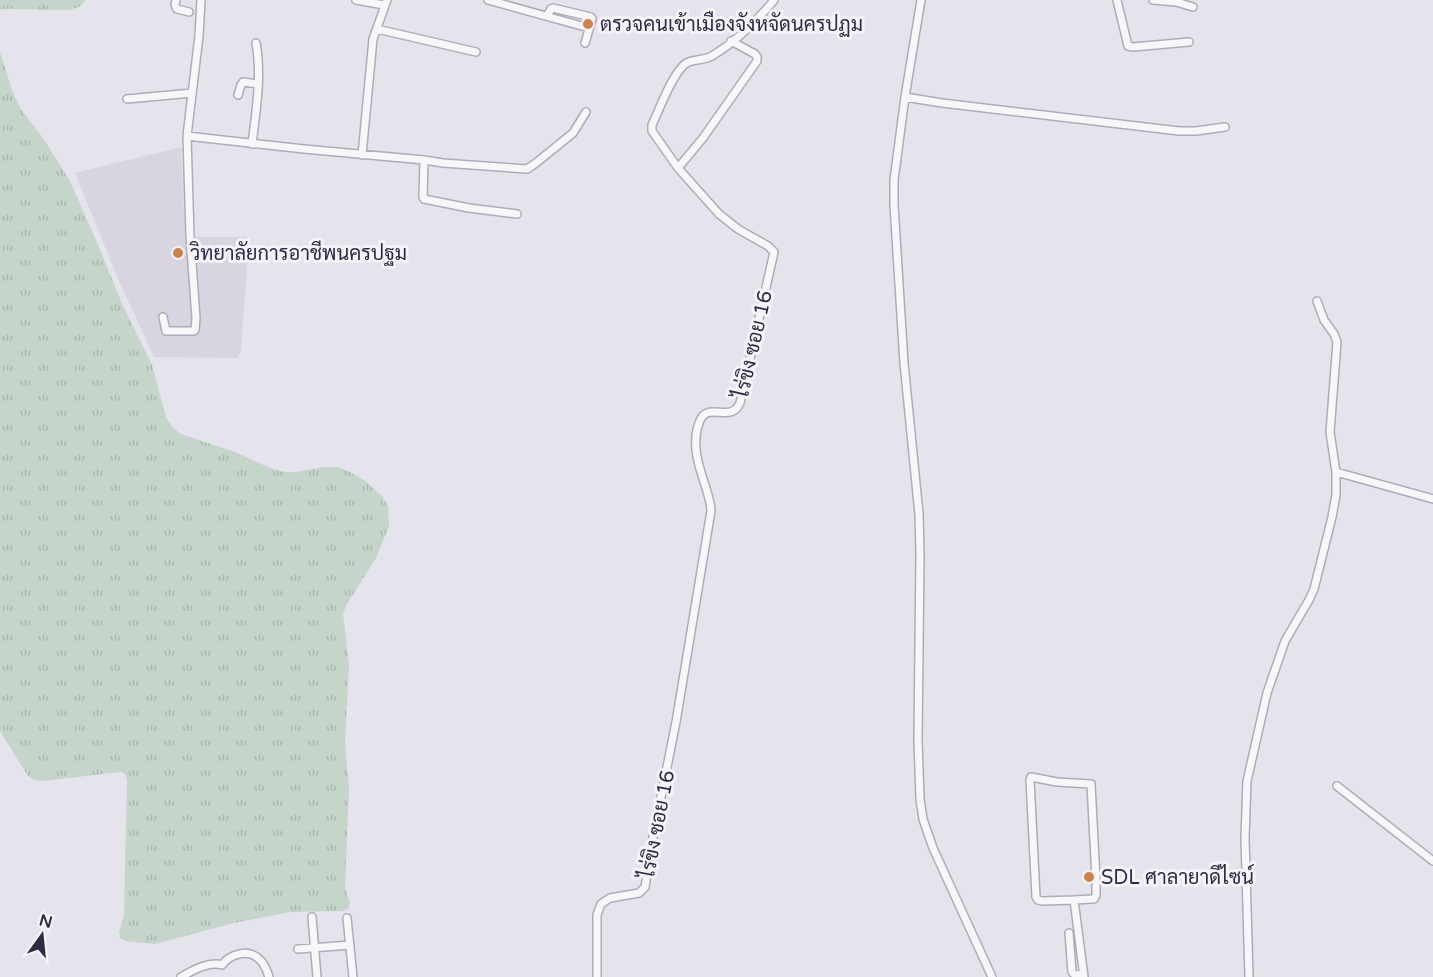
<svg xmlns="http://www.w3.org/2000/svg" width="1433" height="977" font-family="'Varela Round',Sarabun,sans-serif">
<defs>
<pattern id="grass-tufts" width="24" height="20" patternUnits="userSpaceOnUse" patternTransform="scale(1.5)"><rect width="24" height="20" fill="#c5d5ca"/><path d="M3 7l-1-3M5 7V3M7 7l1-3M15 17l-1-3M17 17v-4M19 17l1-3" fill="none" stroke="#aab7af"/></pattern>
</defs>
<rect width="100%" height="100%" fill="#e5e3eb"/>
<!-- built -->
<path fill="#d8d5e0" d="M181 147 185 237H248L247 269 241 351 237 358 154 357 119 281 75 173Z"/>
<!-- grass -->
<path fill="url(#grass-tufts)" d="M0 0H86L79 7 69 10 3 9 0 10Z
M0 52 13 93 22 111 43 138 70 181 98 245 123 306 152 365 166 417 173 428 181 434 235 452 270 468 284 472H296L324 467H338L350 472 364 480 382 496 388 506 389 526 376 558 347 604 343 614 349 665 345 743 349 787 345 889 350 903 348 909 343 911 290 912 234 923 155 944 126 941 120 938 119 932 124 916 127 779 124 773 120 772 43 781 34 780 28 776 0 731Z"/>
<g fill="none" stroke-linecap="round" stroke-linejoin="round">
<!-- minor casing -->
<g stroke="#afacb9" stroke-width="10">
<path id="minor" d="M176 0 175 5 177 9 189 12
M356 0 384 5
M488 0 589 28
M921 0 905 97 894 180V205L904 363 919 514 920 554 918 740 920 799 923 819 933 848 992 977
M1117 0 1128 46 1133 47 1189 42
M1153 0 1176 2 1193 7
M547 16 551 9 553 8 591 17 592 19 585 43
M377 29 476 52
M238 95 241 85 243 82 258 84
M905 97 942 103 1179 131H1196L1225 127
M127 99 192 93
M187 136 304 149 424 160 423 197 424 199 469 208 517 214
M252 144C256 111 262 76 256 43
M362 155 373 39 387 0
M424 160 443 163 527 169 536 163 573 133 586 112
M678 168 703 138 757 61V57L755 54 731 41
M163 317 166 331H193L195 330 196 318 190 236 187 136 199 36 201 0
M1336 472 1433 499
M1337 786 1433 861
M1074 900 1092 899H1094L1096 895V879L1091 784 1057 782 1031 777 1030 780 1036 897 1038 900 1042 901 1074 900 1084 977
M312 917 317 977
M347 918 353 977
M1069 933 1072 972 1075 975 1083 974
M298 949 350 945
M181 977C192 971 208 961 222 965 230 954 249 948 260 960 265 964 267 971 269 977
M597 977V915L601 904 610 898 639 893 645 887 653 837 676 722 711 511C711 503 708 496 706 488 699 467 691 445 699 423 707 399 730 425 740 403L774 252 768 246 738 229 719 214 678 168 652 131V125C660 108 670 80 682 67 690 57 702 62 712 56 735 42 757 21 774 0
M1249 977 1245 838 1247 781 1267 693 1285 641 1309 600 1314 589 1332 517 1336 495V472L1330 432 1337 342 1334 334 1324 320 1317 301"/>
</g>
<!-- minor -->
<use href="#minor" stroke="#f7f6f9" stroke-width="7"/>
</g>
<!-- markers -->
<g fill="#ce834a" stroke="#f4f3f8" stroke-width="2">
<circle cx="588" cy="24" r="6"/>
<circle cx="178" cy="253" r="6"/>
<circle cx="1089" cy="877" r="6"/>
</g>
<g text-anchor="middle" stroke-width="6" stroke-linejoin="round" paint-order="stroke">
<!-- poi labels -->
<g font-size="20" fill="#302b44" stroke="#f4f3f8" text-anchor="start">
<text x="600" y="31">ตรวจคนเข้าเมืองจังหจัดนครปฏม</text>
<text x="190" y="260">วิทยาลัยการอาชีพนครปฐม</text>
<text x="1101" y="884">SDL ศาลายาดีไซน์</text>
</g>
<!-- street labels -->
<g font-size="20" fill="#302b44" stroke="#f4f3f8">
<text transform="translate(753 344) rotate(-77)" y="7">ไร่ขิง ซอย 16</text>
<text transform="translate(657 824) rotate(-79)" y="7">ไร่ขิง ซอย 16</text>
</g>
</g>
<!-- north arrow -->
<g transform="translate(42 935) rotate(15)" stroke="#f4f3f8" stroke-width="4.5" paint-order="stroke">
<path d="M0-4.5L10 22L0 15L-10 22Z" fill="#302b44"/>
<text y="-9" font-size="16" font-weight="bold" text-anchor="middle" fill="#302b44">N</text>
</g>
</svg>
